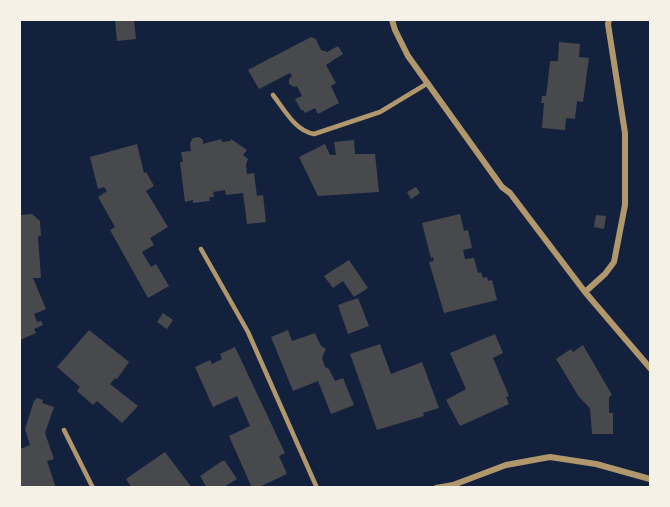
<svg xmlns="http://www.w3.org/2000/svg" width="670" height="507" font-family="Arial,sans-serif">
<rect width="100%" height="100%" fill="#14213d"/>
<!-- building -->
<path fill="#48494c" d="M115 20H134L136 39 117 41Z
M311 37 316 39 321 50 327 52 338 46 343 54 326 65 336 83 331 86 339 103 318 114 315 108 305 113 303 110H301L295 99 302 96 297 86 294 87 289 84V79L292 76 290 73 259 89 248 70Z
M559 42 580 44 579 57 589 58 583 102 577 101 575 119 566 118 565 130 542 128 544 103H541L542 96H546L547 89 550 61H558Z
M199 137 203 140V144L221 139 222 142 230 141 231 139 247 150 243 155 248 159 246 165 247 174 254 173 257 196 263 195 266 222 247 224 243 193 226 195 225 190 213 192 214 197H209L210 201 193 203V200L185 202 180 162H183L181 152 191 151 190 143 193 138Z
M354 140 355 154H375L379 192 318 196 299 157 325 144 330 155H336L334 142Z
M137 144 144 173 146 172 154 186 146 191 168 227 150 238 154 245 142 252 151 267 156 264 169 286 148 298 110 230 115 227 98 197 107 191 104 187 98 189 90 157Z
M416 187 420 193 411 199 407 192Z
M32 214 40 221 41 236H38L41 278H33L46 309 34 314 37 322 41 321 43 325 34 329 36 333 20 340V217L21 215Z
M460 214 464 231 468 230 472 248 463 250 465 259 474 258 478 273 481 272 483 278 487 277 488 281 492 280 497 300 444 313 429 262 434 261 433 257 431 258 422 223Z
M596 215 606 216 604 229 594 227Z
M349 260 368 288 354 297 343 281 333 288 324 276Z
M358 298 369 326 348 334 338 305Z
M163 313 173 320 167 329 157 322Z
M89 330 129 362 117 379 115 378 110 384 138 406 122 423 97 401 93 405 77 391 80 387 57 367Z
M288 330 292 341 315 333 321 346 326 349 322 358 325 367 329 369 335 381 343 378 354 405 331 414 318 381 293 391 271 337Z
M495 334 503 353 493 358 509 396 506 397 509 404 460 426 446 400 466 389 450 353Z
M380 344 391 374 422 362 439 408 423 413 424 416 377 430 350 354Z
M583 345 612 395 609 397V413H613V434H592L590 408 579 397 556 359 571 349 573 352Z
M235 347 285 453 279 456 287 474 257 488H252L229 436 250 426 237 396 213 407 195 367 210 360 212 364 222 359 220 354Z
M37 398 43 400 42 403 54 407 45 433 54 459 47 461 56 488H20V449L30 445 25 429 34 401Z
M165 452 192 488H132L126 479Z
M222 461H225L237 479 222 488H207L200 476Z"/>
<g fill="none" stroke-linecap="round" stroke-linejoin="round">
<!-- service -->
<path stroke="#b1986c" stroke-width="4.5" d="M273 95C284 109 295 131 314 134L380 112 428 83
M201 249 248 332 317 488
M64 430 93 488"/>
<!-- minor -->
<path stroke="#b1986c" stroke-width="6" d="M392 20 395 30 408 56 502 187 510 193 585 292 650 368
M585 292 605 274 614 262 625 205V133L608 24 609 20
M436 488 453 485 506 465 550 457 596 464 650 479"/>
</g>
<!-- border -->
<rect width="670" height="507" fill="none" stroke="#f6f1e7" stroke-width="42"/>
</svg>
